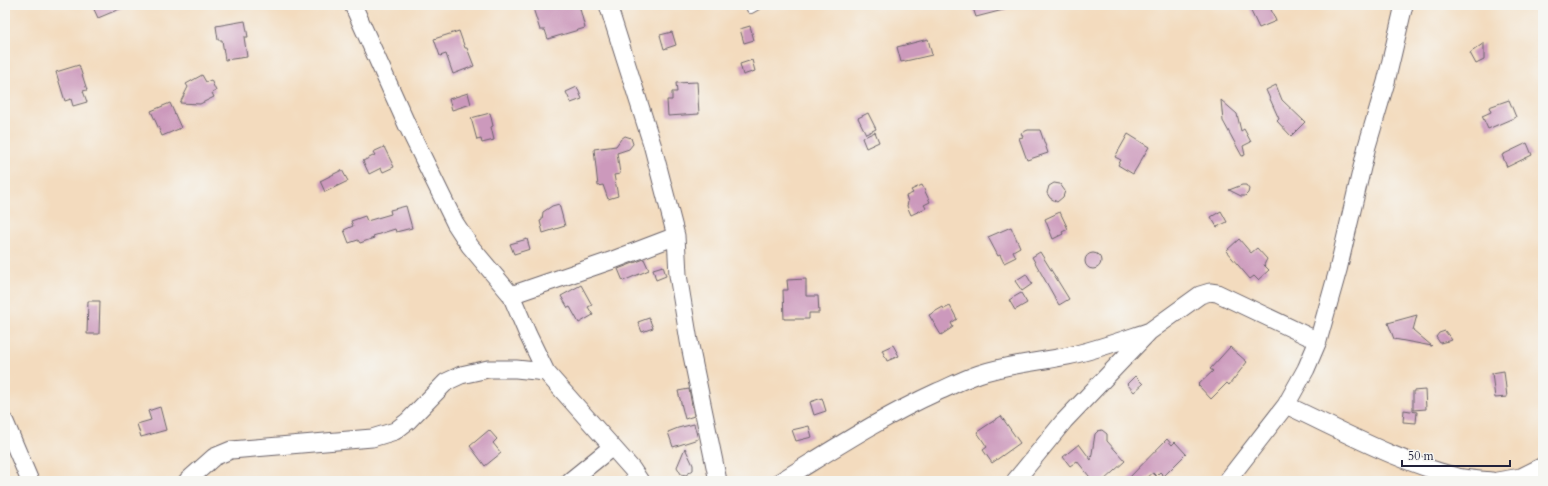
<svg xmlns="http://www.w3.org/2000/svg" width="1548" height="486" font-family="Cardo,serif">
<rect width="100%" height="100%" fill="#f6f6f2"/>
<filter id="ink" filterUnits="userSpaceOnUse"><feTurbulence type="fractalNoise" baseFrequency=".025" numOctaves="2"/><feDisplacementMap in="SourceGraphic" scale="8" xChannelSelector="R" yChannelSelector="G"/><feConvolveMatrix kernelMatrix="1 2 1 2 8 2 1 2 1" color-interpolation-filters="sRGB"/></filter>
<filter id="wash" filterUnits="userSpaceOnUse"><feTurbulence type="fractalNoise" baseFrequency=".012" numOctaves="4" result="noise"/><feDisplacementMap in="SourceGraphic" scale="16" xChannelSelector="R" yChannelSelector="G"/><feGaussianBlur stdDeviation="0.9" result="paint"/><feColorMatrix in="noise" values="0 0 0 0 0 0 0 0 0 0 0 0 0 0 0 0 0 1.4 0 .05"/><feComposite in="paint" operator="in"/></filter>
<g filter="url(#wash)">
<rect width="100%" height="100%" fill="#f3dbbe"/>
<g id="blocks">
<!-- building -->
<path fill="#cc99bc" d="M92 5H129L98 18Z
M532 5H579L585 28 548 39 545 30H540Z
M972 5H1006L1007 9 976 17Z
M1248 5H1269L1276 21 1259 28Z
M245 21 248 37H244L247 57 225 60 222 40H218L216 26Z
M750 26 754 40 744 43 740 29Z
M459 31 465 48H467L474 66 453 74 446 54 440 56 434 39Z
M672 32 676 45 664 49 660 35Z
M928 39 932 55 901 62 897 47Z
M1484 43V60L1476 64 1470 53Z
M752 60 755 71 743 75 740 64Z
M79 65 87 90 83 91 87 102 73 106 71 99 65 101 56 72Z
M202 75 206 82 211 80 216 91 212 93 214 97 200 104 180 103 188 87 186 84Z
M697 82 699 114 668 116 667 100H672V92H677L676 83Z
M1276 85 1282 100 1305 122 1291 136 1277 121 1279 119 1266 90Z
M577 87 582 99 571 103 566 92Z
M468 93 471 104 452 110 449 99Z
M1221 100 1237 114 1241 131 1244 129 1251 142 1243 146 1245 155 1242 156 1223 121Z
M1509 100 1516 117 1488 129 1482 116 1491 112 1489 107Z
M170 103 181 128 162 136 151 111Z
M490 113 493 126 491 127 494 140 482 143 481 139 477 140 471 118Z
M868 113 876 129 866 134 858 118Z
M1028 130H1040L1048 153 1027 160 1019 138 1023 137 1021 133Z
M875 132 879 142 866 148 862 138Z
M1128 134 1149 147 1133 174 1118 165 1121 160 1115 157Z
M625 136 631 138 633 144 629 149 617 153 620 174 614 175 618 196 608 199 603 185 598 186 594 149 616 146 621 139Z
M1527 143 1532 155 1507 167 1502 155Z
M384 147 394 167 383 172 381 168 369 174 363 161 375 155 373 152Z
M342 170 348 181 325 192 320 181Z
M1054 183 1060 184 1065 191 1063 197 1057 202 1050 198 1047 193 1049 186Z
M922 185 930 202 924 205 926 208 911 215 907 206 908 202 906 196 913 193 911 190Z
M1242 185H1246L1249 189 1248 193 1245 196H1241L1229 190Z
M559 204 565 226 543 233 540 221 542 220 543 212 552 206Z
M406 206 412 228 396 232 395 229 373 236 374 238 360 243 358 240 349 243 344 230 353 226 351 221 365 216 367 221 391 214 390 210Z
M1221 211 1227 222 1217 227 1211 217Z
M1060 212 1068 229 1062 232 1063 234 1053 239 1045 219Z
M1011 227 1020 247 1013 251 1016 257 1004 263 1000 255 998 256 988 237Z
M527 239 530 249 514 254 510 244Z
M1239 239 1251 253 1257 248 1267 259 1264 265 1269 270 1258 280 1254 276 1250 279 1226 251Z
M1040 252 1069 299 1059 305 1032 257Z
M1085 261a8 8 0 1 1 16 0a8 8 0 1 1-16 0Z
M644 259 649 270 623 281 618 269Z
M663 266 666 276 656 280 653 269Z
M1026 274 1032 284 1022 291 1015 281Z
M806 279V296H818L819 313H809V319H784L783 290H788L787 280Z
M581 285 592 305 588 307 593 315 579 323 570 307 568 308 561 296Z
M1021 293 1027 303 1015 310 1009 300Z
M88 301H100L99 334H87Z
M950 306 957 319 951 323 953 327 941 335 929 315 943 307 944 309Z
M1417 315 1413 330 1432 346 1394 339 1388 323Z
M649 318 653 328 642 332 638 322Z
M1445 331 1452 340 1440 343 1436 337 1439 333Z
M893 345 899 356 887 361 882 350Z
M1230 347 1247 362 1229 385 1227 383 1211 399 1198 385 1213 371 1210 369Z
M1504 371 1507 397 1495 398 1492 373Z
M1135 376 1143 384 1134 392 1127 384Z
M689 389 694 416 685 419 678 391Z
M1425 390 1426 409 1413 410V391Z
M822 398 826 411 814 415 810 402Z
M160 407 166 430 141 437 137 424 151 420 148 411Z
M1404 410 1417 412 1416 423 1403 422Z
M1001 416 1020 443 992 463 983 450 987 447 977 432Z
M694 424 698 439 673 447 668 432 678 428Z
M809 426 812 437 796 441 792 430Z
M489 430 497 439 493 443 501 453 485 466 470 446Z
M1102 430 1107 434V441L1125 461 1103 481H1093L1077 461 1070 466 1063 457 1079 444 1091 460 1095 434 1098 431Z
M1167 439 1172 445 1175 442 1186 454 1164 476 1160 472 1156 476 1153 473 1143 481H1126Z
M685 448 693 465V470L686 475 681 474 677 467Z"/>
</g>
</g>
<g filter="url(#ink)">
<use href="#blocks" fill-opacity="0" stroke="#6b6369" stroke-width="1"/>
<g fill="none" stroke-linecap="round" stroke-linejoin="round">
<!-- service casing -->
<g stroke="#6b6369" stroke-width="10">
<path id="service" d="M751 9 758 5"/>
</g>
<!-- minor casing -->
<g stroke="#6b6369" stroke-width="19">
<path id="minor" d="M353 5 407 125 455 223 470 246 511 295 528 335 546 372 632 469 640 481
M608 5 652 144 676 236 678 275 689 341 718 481
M511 295 613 260 676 236
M1286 405C1342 431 1398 462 1458 477 1469 479 1481 480 1492 481
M5 422 30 481
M187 481 214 457 231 450 372 438 395 431 408 421 446 382 461 375 488 369H516L546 372
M570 481 612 447
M781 481C832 450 882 417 937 392 951 386 964 379 979 374 1008 364 1038 362 1068 356 1096 350 1123 340 1150 331
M1015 481 1064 421 1150 331 1200 295 1210 292 1217 293 1318 341
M1227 481 1286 405 1306 369 1318 341 1338 270 1367 146 1386 82 1404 5
M1497 481 1521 477 1543 466"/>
</g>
<!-- service -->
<use href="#service" stroke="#fff" stroke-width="8"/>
<!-- minor -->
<use href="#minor" stroke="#fff" stroke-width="17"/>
</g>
</g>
<!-- margin -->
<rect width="1548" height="486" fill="none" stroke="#f6f6f2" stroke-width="20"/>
<!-- scale -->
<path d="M1402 460v6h108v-6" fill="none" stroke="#22223b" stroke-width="2"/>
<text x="1408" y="460" font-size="12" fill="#22223b" stroke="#f6f6f2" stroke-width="3" paint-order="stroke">50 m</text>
</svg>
